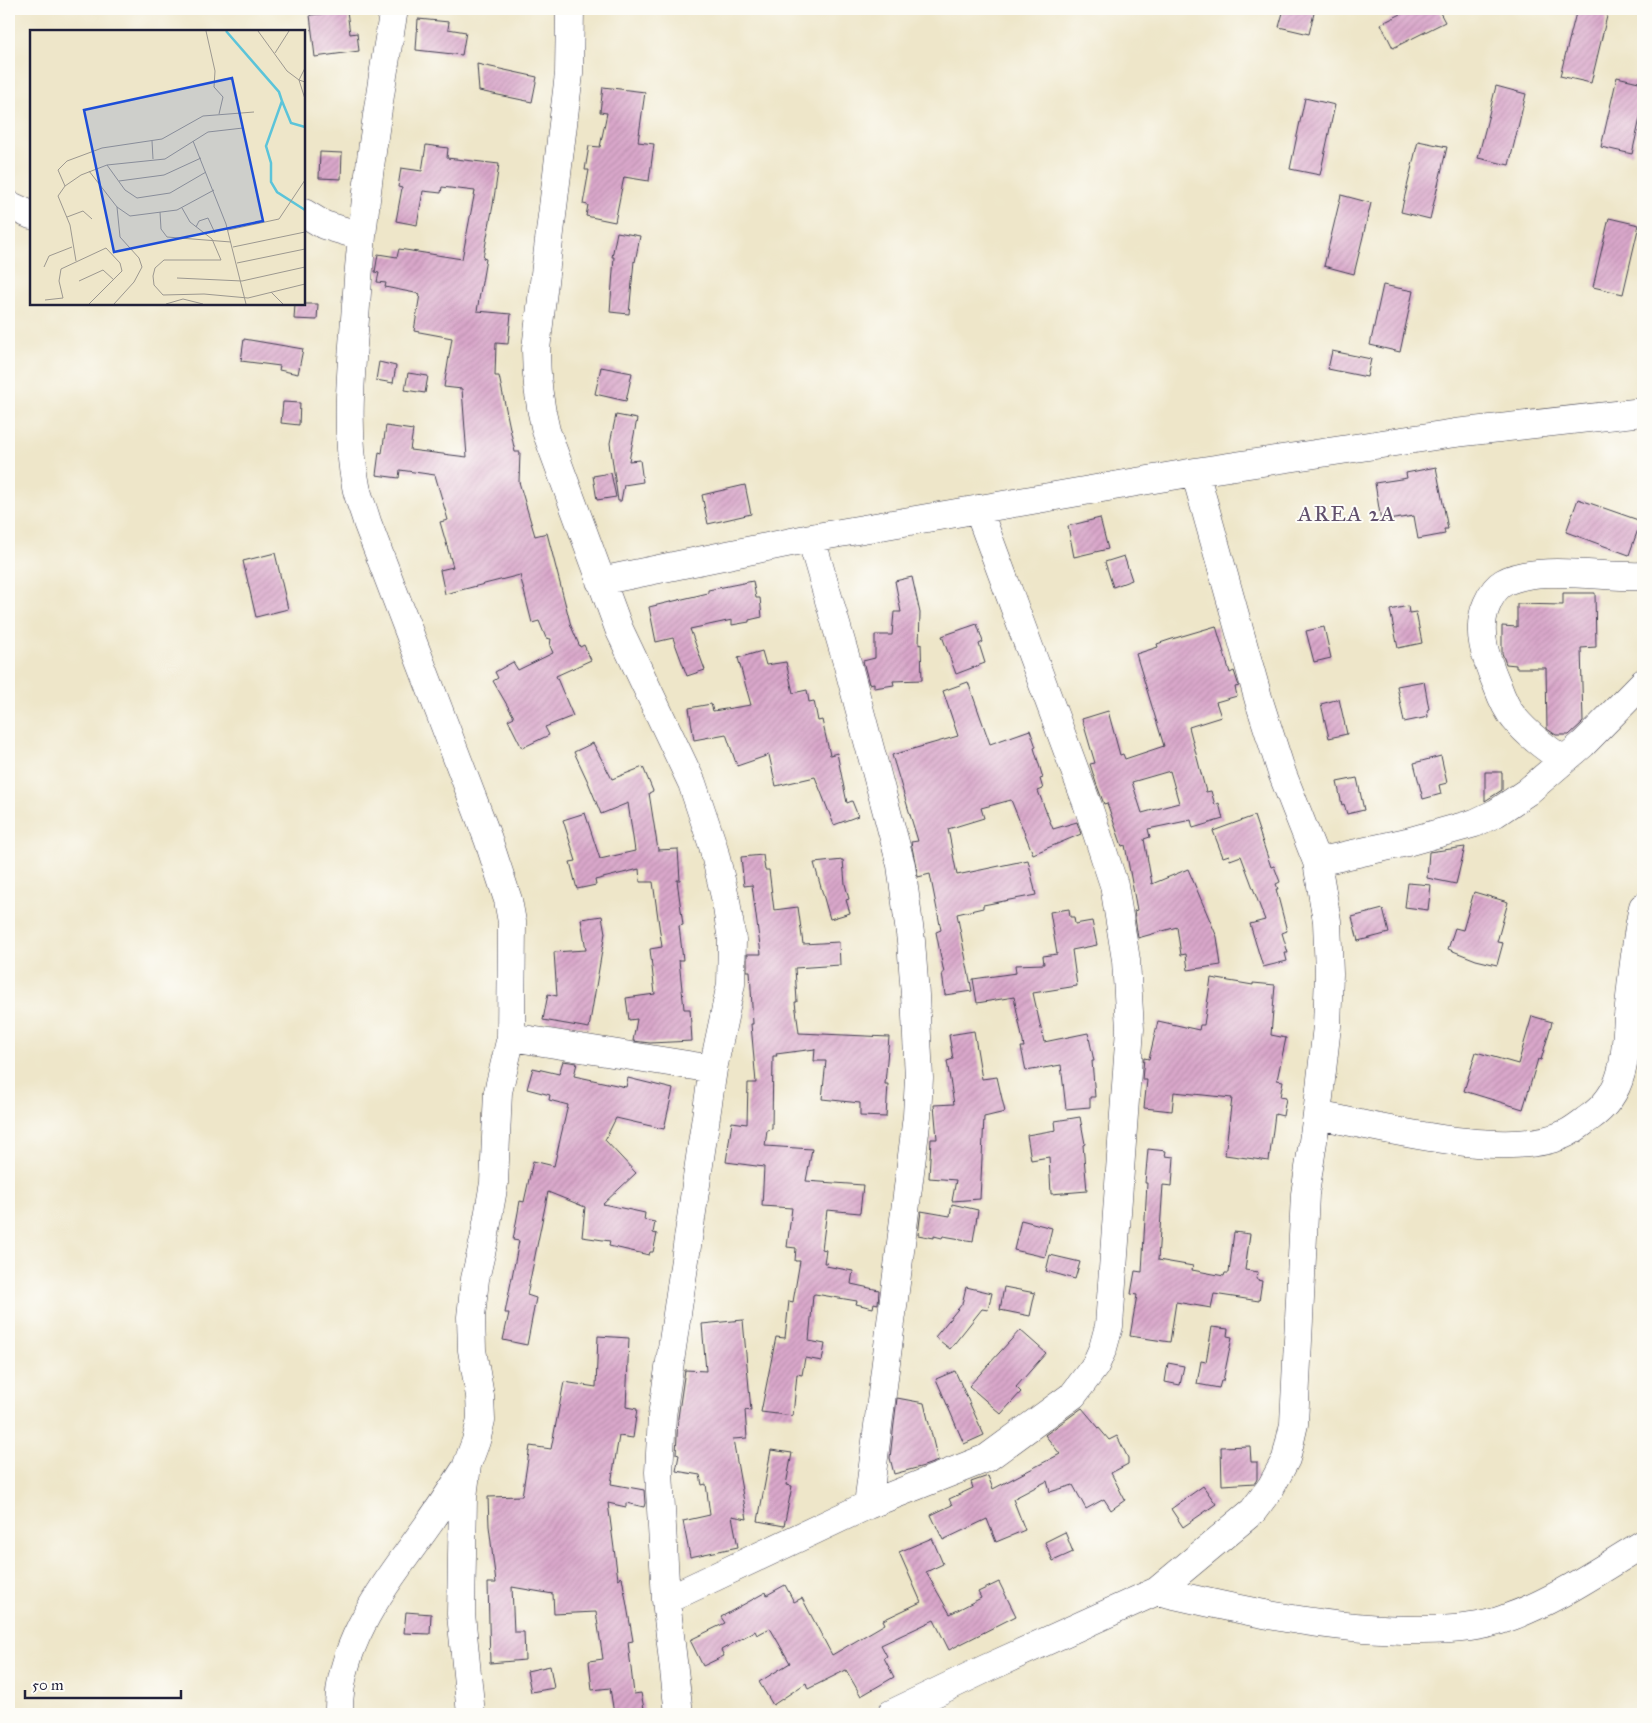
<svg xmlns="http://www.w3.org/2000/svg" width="1652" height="1723" font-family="'IM FELL Great Primer',serif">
<defs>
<pattern id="building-hatch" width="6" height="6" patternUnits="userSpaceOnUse" patternTransform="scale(1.25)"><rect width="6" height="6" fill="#d9a7ca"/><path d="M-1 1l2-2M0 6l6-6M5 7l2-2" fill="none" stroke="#ba8fae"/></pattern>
</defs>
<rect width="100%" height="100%" fill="#fdfcf7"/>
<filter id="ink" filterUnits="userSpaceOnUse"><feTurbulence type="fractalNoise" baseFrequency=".02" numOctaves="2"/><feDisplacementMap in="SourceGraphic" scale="10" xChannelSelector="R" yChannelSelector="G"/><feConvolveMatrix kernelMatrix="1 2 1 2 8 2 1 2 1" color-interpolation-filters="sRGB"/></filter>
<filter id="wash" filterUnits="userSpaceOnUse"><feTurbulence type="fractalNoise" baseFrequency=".0096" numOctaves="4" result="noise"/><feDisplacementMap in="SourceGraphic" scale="20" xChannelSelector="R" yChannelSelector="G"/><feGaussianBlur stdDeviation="1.12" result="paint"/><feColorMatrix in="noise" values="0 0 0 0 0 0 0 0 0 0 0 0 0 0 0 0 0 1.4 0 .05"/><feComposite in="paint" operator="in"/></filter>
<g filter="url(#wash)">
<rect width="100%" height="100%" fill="#eee6c9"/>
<g id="blocks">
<!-- building -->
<path fill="url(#building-hatch)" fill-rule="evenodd" d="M1284 9H1315L1309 34 1279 27Z
M1411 9H1438L1445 22 1393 48 1381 24Z
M1577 9H1595L1608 12 1591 83 1560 76Z
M347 11 350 34 357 33 359 51 315 57 310 15Z
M418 19 449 22 448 29 466 32 462 55 416 50Z
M477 64 537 77 532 102 479 91Z
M1617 77 1643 83V105L1632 154 1601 147Z
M1496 86 1526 94 1509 165 1478 158Z
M603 87 645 92 638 142 654 144 649 181 624 177 615 222 586 216 588 205 583 204 589 170H585L589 146 600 147 607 113 600 112Z
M1305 98 1335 105 1320 175 1290 169Z
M1418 141 1447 147 1430 219 1401 212Z
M426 145 448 148 447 158 499 164 493 205 483 258 486 259 477 311 511 314 508 344 496 343 495 376H499L515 452H520L519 482 535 536 547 533 571 626 580 647 584 645 591 660 556 676 573 716 545 727 549 735 522 748 508 720 514 717 493 681 498 678 495 672 513 662 518 670 553 653 550 646 551 639 546 638 539 621 532 623 520 575 445 594 440 570 453 567 440 522 448 520 435 475 400 470 399 478 376 475 379 452 382 453 386 426 413 430 410 450 467 457 462 389 444 387 452 338 414 331 420 294 385 287 386 283 377 282 379 273 375 272 378 254 397 257 399 249 462 259 475 191 442 187 441 193 423 191 417 225 396 221 402 188 398 187 401 168 422 171Z
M320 152 342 153 341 179 319 178Z
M1341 195 1371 203 1354 274 1324 266Z
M1609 218 1639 225 1623 294 1593 287Z
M617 232 640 236 635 262 634 261 629 314 610 312 614 257H612Z
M1383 285 1413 291 1400 352 1370 345Z
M295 304H318L317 320 294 319Z
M244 339 303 349 298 374 279 370 280 366 241 361Z
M1332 351 1371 359 1367 377 1328 369Z
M379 362 396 366 393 383 376 380Z
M601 367 632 373 626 401 595 394Z
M408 373 428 376 425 393 405 390Z
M283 402 300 403 299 425 281 423Z
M616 415 637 419 629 461 640 460 643 482 624 485 621 501H618L610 443Z
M1436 467 1448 529H1444L1445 534 1418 539 1414 516 1381 521 1375 483 1407 478 1406 473Z
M611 473 616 497 597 500 593 476Z
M745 485 751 514 708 524 702 495Z
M1578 499 1641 521 1629 555 1566 532Z
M1100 518 1108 549 1074 557 1068 526Z
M275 553 288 609 256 617 243 561Z
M1124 556 1132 580 1113 587 1105 562Z
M912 577 920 613 919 645 921 644 922 680 893 681 894 685 874 688V683L869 684 863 661 875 658V635H892L894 612H901L895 581Z
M753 581 756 598H760L762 617 749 620V622L732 625V620L690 629 705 670 687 676 673 638 656 642 649 607 708 593V590Z
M1563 593H1595L1596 647 1581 648 1583 722 1569 735H1556L1547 729 1546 668H1516V665L1506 664 1502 653V626L1517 627V604L1563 605Z
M1408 606 1409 613 1416 612 1422 643 1398 648 1390 610Z
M977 624 983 642 979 644 985 663 956 674 942 636Z
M1216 626 1230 673 1234 671 1239 686 1235 687 1237 696 1216 702 1221 717 1189 727 1206 792 1211 791 1215 805 1219 803 1223 819 1193 828 1191 820 1148 829 1150 837 1144 839 1152 884 1188 869 1217 937 1221 965 1188 970 1186 954 1181 955 1177 927 1138 938 1134 911 1137 910 1125 845 1122 846 1107 803 1104 804 1096 783 1090 764 1095 763 1082 719 1108 711 1120 755 1123 754 1125 759 1164 746 1136 654 1158 647 1157 644 1172 639ZM1170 771 1179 803 1142 813 1132 782Z
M1324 627 1331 658 1314 662 1306 631Z
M762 651 766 665 786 662 793 693 807 690 809 702 814 701 818 721 822 720 830 755 837 753 847 803 852 801 858 816 834 825 815 777 776 786 769 755 737 766 726 734 694 740 689 708 711 704 713 711 751 705 738 658Z
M1424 681 1429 709 1427 710 1428 717 1404 722 1397 686Z
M968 682 990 744 1030 730 1036 747 1034 748 1043 778 1040 779 1043 789 1038 791 1053 829 1077 822 1081 834 1033 854 1011 800 981 808 984 818 948 829 957 875 1028 860 1036 895 983 905V908L957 914 972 991 945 995 942 973H944L936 932 941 930 930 874 918 877 911 842 918 841 892 755 958 736 943 691Z
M1339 699 1347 734 1329 738 1321 704Z
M593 743 612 779 643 767 653 791 649 793 658 850 678 849 680 880H677L683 925 679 926 683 960H679L684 1009H690L692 1041 650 1043 633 1041 637 1019 629 1020 626 998 655 994 650 949 662 947 653 882H640L639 869 595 880 596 885 577 889 570 862 576 861 563 820 585 813 600 859 635 851 628 803 601 814 588 782 574 752Z
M1441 756 1447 783 1439 785 1441 794 1423 799 1414 763Z
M1485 772H1502V790L1485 801Z
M1357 778 1364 810 1347 814 1344 804 1342 805 1337 782Z
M1254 816 1271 867 1274 866 1280 882 1276 884 1278 889H1276L1287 931 1282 933 1288 953H1285L1287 961 1263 967 1250 924 1265 920 1241 856 1230 860 1229 855 1223 857 1213 831Z
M1465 847 1456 884 1427 878 1429 852Z
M763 855 765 870H769L774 910 798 907 803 944 839 942 840 965 795 968 797 1002H795L799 1033 889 1037 885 1084H888L886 1117 860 1116V1103L822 1099 826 1061H814L815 1049 776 1054 777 1056H773L772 1129 767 1130 765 1146 812 1149 806 1181 863 1185 860 1213 827 1210 822 1249 826 1250 824 1263H827L826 1266 853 1271 851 1284 879 1290 878 1304 874 1303 873 1308 856 1304 857 1301 815 1294 813 1295 809 1341 825 1344 822 1361 805 1358 802 1375 797 1374 793 1416 761 1412 776 1337 785 1338 789 1301 793 1302 800 1261H795L796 1248 787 1247 792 1208 762 1206 764 1167 726 1162 732 1122 747 1124 748 1083H756L751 1024H753L750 971H747V954H761L752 885 744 886 741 857Z
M843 860 845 884 849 899 846 900 850 913 830 919 814 863Z
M1408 883 1431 885 1428 910 1405 907Z
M1474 892 1508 902 1497 942 1503 943 1497 965 1476 960 1448 949 1455 928 1463 930Z
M1069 909 1070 917H1074L1075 924 1092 921 1097 945 1072 950 1077 986 1033 993 1044 1042 1088 1033 1094 1061H1092L1095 1097H1090V1107L1066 1109 1061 1065 1026 1071 1021 1047H1024L1014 997 977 1003 973 979 1016 973 1015 965 1044 964 1043 956 1057 954 1050 912Z
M1383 909 1389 933 1358 941 1352 917Z
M602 916 605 933 589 1028 543 1020 548 994 557 996 554 952 586 950 581 919Z
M1211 978 1253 985V983L1275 985 1271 1035 1286 1038 1277 1080 1283 1081 1280 1097 1286 1098 1283 1116 1275 1114 1269 1161 1225 1155 1232 1098 1174 1092 1172 1111 1144 1108 1147 1080H1142L1144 1058 1149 1059 1158 1021 1199 1030 1200 1025H1204Z
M1532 1016 1552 1022 1541 1060 1538 1059 1523 1109 1464 1091 1476 1052 1518 1064Z
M974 1031 982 1079 997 1077 1005 1112 984 1117 980 1199 952 1201 956 1180 929 1178 931 1139H937L934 1105 954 1104 947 1061 953 1059 949 1035Z
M563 1061 577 1063 574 1076 626 1087 628 1078 673 1089 664 1129 616 1118 605 1140 636 1173 603 1204 645 1213 644 1220 655 1222 653 1233 657 1234 653 1252H650L649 1255 609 1246 610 1241 582 1237 585 1207 548 1192 527 1295 536 1298 527 1345 503 1340 509 1313H505L519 1241 513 1240 520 1201 524 1202 533 1161 554 1166 568 1105 549 1100 550 1095 527 1089 533 1068 559 1074Z
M1080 1117 1085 1144 1083 1145 1087 1191 1051 1194 1049 1157 1031 1160 1027 1135 1056 1130 1055 1121Z
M1148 1149 1166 1151 1165 1156 1174 1157 1172 1186 1163 1185 1158 1260 1193 1266 1192 1270 1224 1276 1225 1273H1229L1234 1232 1250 1234 1245 1270 1258 1272 1257 1280 1262 1281 1259 1301 1214 1294 1211 1308 1176 1302 1170 1342 1130 1336 1137 1295 1131 1294 1135 1271 1142 1272 1147 1183H1145Z
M952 1204 978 1210 973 1241 943 1236 942 1238 934 1236V1238L918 1235 921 1211 950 1216Z
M1021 1220 1052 1228 1045 1257 1014 1250Z
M1050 1255 1080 1262 1075 1279 1046 1271Z
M966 1287 992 1293 988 1310 982 1309 950 1349 935 1337 962 1304Z
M1004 1287 1035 1293 1030 1316 1000 1310Z
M743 1320 751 1411 745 1410 747 1438 733 1439 747 1519 732 1516 738 1547 690 1557 683 1521 710 1515 706 1484 702 1485 700 1475 676 1471 679 1455 676 1454 678 1418 685 1370 706 1371 702 1324Z
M1212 1327 1228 1329 1227 1336 1232 1337 1223 1381H1221L1219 1388 1197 1384 1201 1361 1206 1362Z
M1020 1330 1046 1353 1016 1387 1021 1392 1001 1414 969 1386Z
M598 1336 629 1338 626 1407 637 1409 633 1438 619 1436 611 1484 644 1490 645 1503 644 1507 626 1503V1507L608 1503 618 1579 622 1577 633 1641 628 1642 634 1694 641 1693 645 1714H614L610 1688 592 1690 589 1661 603 1659 596 1612 554 1614 553 1594 512 1587 514 1632H524L525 1660 490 1663 488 1583H496L489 1526 488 1497 522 1496 530 1446 551 1449 564 1382 596 1387Z
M1168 1363 1184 1366 1180 1385 1165 1382Z
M955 1371 984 1435 964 1444 936 1379Z
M897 1398 924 1403 938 1461 924 1466 894 1474 890 1458Z
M1082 1408 1109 1440 1117 1436 1128 1458V1464L1111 1473 1125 1500 1111 1510 1104 1499 1086 1509 1073 1485 1050 1492 1047 1481 1013 1499 1025 1530 996 1542 987 1519 943 1540 931 1515 952 1505 949 1499 973 1488 971 1482 988 1476 993 1489 1060 1454 1045 1435Z
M1250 1446 1251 1462H1257V1479L1255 1483 1222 1485 1221 1447Z
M771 1450 792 1453 786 1485 792 1486 784 1526 758 1521Z
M1203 1486 1216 1504 1183 1527 1171 1509Z
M1065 1532 1073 1552 1053 1561 1045 1542Z
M932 1538 943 1564 926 1572 950 1614 981 1598 978 1592 999 1582 1016 1616 949 1650 934 1620 881 1645 887 1656 884 1658 894 1677 861 1696 846 1670 808 1689 806 1683 773 1705 759 1682 790 1663 770 1628 757 1635 755 1631 721 1650 724 1656 703 1666 690 1640 725 1623 721 1617 766 1592 767 1595 785 1585 794 1602 802 1598 832 1655 885 1624 883 1620 921 1602 899 1552Z
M406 1612 431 1614 430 1634 404 1633Z
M550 1666 554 1688 531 1692 527 1671Z"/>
</g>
</g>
<g filter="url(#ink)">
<use href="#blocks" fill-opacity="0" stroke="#413f50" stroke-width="1"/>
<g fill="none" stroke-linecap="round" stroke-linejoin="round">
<!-- minor casing -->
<g stroke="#413f50" stroke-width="29">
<path id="minor" d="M394 9C377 107 363 206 356 305 352 365 344 426 356 486 358 498 364 510 367 522L488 839 508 900 512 922 511 1037 498 1092 494 1183 484 1240 475 1279 471 1317 472 1350 480 1396 481 1420 476 1441 467 1465 463 1497 461 1614 471 1714
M570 9 569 74 536 349C536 378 539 403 546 431L619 629 692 783 713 846 726 901 732 940 731 984 713 1069 662 1416 659 1472 666 1600 679 1714
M9 205 31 215
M304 213 324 225 361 236
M811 538 848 666 901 865 911 941 915 995 919 1078 917 1116 868 1505
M600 581 811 538 1195 472 1455 433 1643 412
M1563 760C1546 748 1528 735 1514 718 1506 709 1501 696 1497 685 1486 659 1475 631 1487 604 1490 597 1496 587 1503 583 1537 564 1605 578 1643 576
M1317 862 1407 842 1475 823 1496 813 1527 792 1583 744 1643 683
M511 1037 713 1069
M1317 1115C1380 1127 1510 1162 1567 1133 1575 1129 1582 1123 1589 1118 1605 1107 1616 1092 1621 1073 1626 1055 1627 1035 1628 1016 1632 980 1635 943 1643 907
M1157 1591C1244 1611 1332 1631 1422 1630 1447 1630 1480 1628 1504 1619 1554 1602 1598 1571 1643 1544
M666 1600 868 1505 987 1458 1073 1395 1095 1366 1103 1348 1109 1326 1130 1029 1126 960 1114 885 1088 806 978 509
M339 1714C337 1640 390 1579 430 1522 442 1505 453 1488 464 1471
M891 1714 985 1669 1157 1591 1253 1511 1271 1487 1286 1459 1294 1424 1305 1194 1317 1115 1327 1026 1329 974 1327 921 1317 862 1282 773 1259 701 1195 472"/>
</g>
<!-- minor -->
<use href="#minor" stroke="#fff" stroke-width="28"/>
</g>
</g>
<g text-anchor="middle" stroke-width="4" stroke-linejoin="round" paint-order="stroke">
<!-- quarter labels -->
<g font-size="22" letter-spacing="1" fill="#62516d" stroke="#fdfcf7">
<text x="1347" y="521">AREA 2A</text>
</g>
</g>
<!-- overview -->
<g transform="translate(30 30)">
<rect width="275" height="275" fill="#eee6c9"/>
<path fill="none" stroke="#5cc4d9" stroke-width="2.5" d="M196 1 249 62 252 71 236 116 241 133V152L247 162 275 180M252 71 261 93 275 97"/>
<path fill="none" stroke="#9c9890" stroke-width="1" d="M176 1 185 41 184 57 193 67 189 84M228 1 257 41 269 50 275 69M245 23 259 1M275 38 269 50 275 52M122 111 123 129M163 111 196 194 216 274M77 135 95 160 107 168 140 163 176 142M59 141 87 177 100 186 147 180 184 160M89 151 134 145 171 128M35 156 28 140 37 131 72 118 132 109 173 86 224 82M152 178 160 192 182 209 191 230H134L125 238 123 246 124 255 133 265 174 264 218 268 275 254M130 182 131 199 137 207 201 212M37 187 53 181 62 189M166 197 169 191 178 188 185 203M198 200 249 189 275 150M203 217 275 202M46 231 40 195 28 166 35 156 51 145 77 135 135 129 178 102 213 98M207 233 275 219M14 237 19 226 42 217M147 248 212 251 275 237M49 251 73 240 84 250M241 262 253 274M15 270 33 268 29 251 31 239 76 218 90 233 92 241 59 274M84 274 104 252 112 237 109 228 90 207 87 177M136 274 153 269 173 274"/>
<path fill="#1d4ed8" fill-opacity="0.15" stroke="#1d4ed8" stroke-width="2.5" d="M202 48 233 191 84 222 54 80Z"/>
<rect width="275" height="275" fill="none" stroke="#22223b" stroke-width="2.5"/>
</g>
<!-- margin -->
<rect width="1652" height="1723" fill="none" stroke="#fdfcf7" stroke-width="30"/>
<!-- scale -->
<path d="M25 1690v8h156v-8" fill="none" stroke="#22223b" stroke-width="2.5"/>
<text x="32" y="1690" font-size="15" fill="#22223b" stroke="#fdfcf7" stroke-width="4" paint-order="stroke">50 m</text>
</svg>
